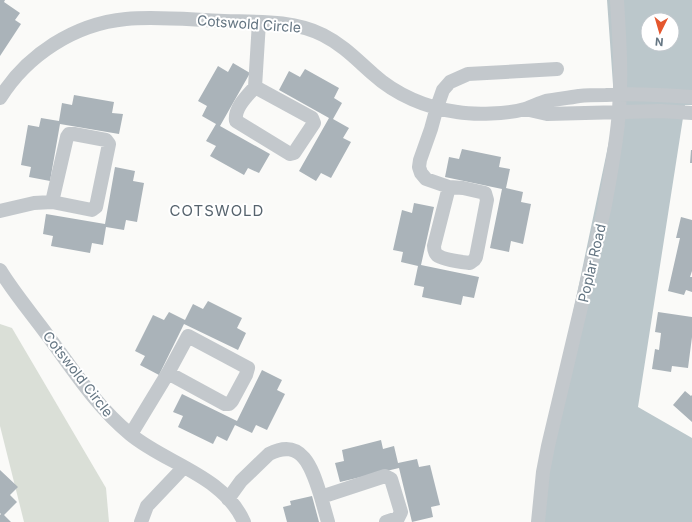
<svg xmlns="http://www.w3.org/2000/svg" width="692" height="522" font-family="Inter,sans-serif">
<rect width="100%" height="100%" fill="#fafaf8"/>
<!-- green -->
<path fill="#dadfd7" d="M0 324 12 328 106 488 109 522H24L0 426Z"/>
<!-- water -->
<path fill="#bbc7cb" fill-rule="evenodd" d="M607 0H692V105H685L638 407 692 438V522H537L536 489 615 113ZM648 20H672V44H648Z"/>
<!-- building -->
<path fill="#aab3b9" d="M0 0H5L4 2 20 13 15 20 21 24 0 56Z
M233 63 250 73 220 126 270 154 259 173 248 168 244 175 210 156 216 146 206 141 216 124 202 116 207 106 198 101 218 66 228 72Z
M305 69 339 88 334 98 342 103 333 119 349 128 343 138 351 142 331 178 321 173 316 181 299 171 329 118 279 90 289 71 300 77Z
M74 95 114 102 112 113 123 114 119 134 60 124 50 181 29 177 31 167 21 165 28 125 39 127 41 118 59 121 62 103 72 105Z
M462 149 501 157 499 167 510 169 506 188 523 192 521 202 531 204 523 244 511 241 509 252 490 248 502 189 445 177 449 157 459 159Z
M691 150H692V163H690Z
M115 167 135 171 133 181 144 183 137 222 126 220 124 230 106 227 103 245 92 243 90 253 51 246 53 236 43 234 46 214 105 224Z
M414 203 434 207 421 265 479 277 474 298 463 296 461 305 422 297 424 287 414 285 418 266 401 262 403 252 393 250 402 210 412 213Z
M681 217 692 220V271L690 277H692V292L686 290 684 295 668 291 680 238H676Z
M208 301 242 318 237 328 246 333 238 350 184 324 159 375 140 365 145 356 135 351 153 315 164 320 169 312 185 320 193 304 203 309Z
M658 312 692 317V337L688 368 672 366 671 372 652 369 655 349 659 350 661 333 655 332Z
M262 370 282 380 277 390 285 394 267 430 256 425 252 433 235 425 227 441 217 436 213 444 178 427 183 416 173 412 182 394 237 421Z
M685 391 691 396 692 395V422L673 405Z
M381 440 383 449 394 446 398 463 417 459 419 467 430 465 440 505 431 507 433 517 412 522 399 468 340 482 335 463 344 461 342 450Z
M0 470 18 487 10 495 17 502 4 515 11 522H0V515L1 514 0 513Z
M312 496 319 522H287L283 507 291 505 290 501Z"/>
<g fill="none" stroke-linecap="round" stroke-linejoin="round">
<!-- minor -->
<path stroke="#c3c8cc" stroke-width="14" d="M255 87 312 118 314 123 294 153 290 154 236 121C234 108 247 96 255 87Z
M255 87 259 22
M0 98C27 55 74 24 126 19 158 16 192 20 224 21 257 22 293 20 323 35 343 45 357 60 373 74 396 95 427 108 457 112 475 115 507 114 525 109 532 107 539 103 546 101 557 99 568 98 579 96 588 95 597 95 606 95 634 93 663 95 692 97
M525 109 547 114 661 111 692 113
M69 134H74L106 140 109 144 96 207 92 210 52 202 67 137Z
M449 187 426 179 421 173 419 167 420 160 431 129 437 107 443 90 450 82 468 74 557 69
M449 187 463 188 485 193 487 200 476 257 474 260 470 263C462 262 443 260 437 255 435 253 434 249 434 246Z
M0 211 34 203 52 202
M0 270C14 293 32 314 48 336 74 371 96 406 130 434 166 464 223 475 244 522
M188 336 248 368 246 375 232 401 229 404H225L168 373Z
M131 434 168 373
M228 499 241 481 269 454C304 436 313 472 321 497
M141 522 147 506 184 467
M328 522 321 497 385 476 391 479 401 512 398 518 386 522
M538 522 543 472 548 446 604 210C610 177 617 143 619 110 622 73 619 36 617 0"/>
</g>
<g text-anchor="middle" stroke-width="4" stroke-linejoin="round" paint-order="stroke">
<!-- street labels -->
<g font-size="14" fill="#657683" stroke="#fff">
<text transform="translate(249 24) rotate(4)" y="5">Cotswold Circle</text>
<text transform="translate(592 263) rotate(-77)" y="5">Poplar Road</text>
<text transform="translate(78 374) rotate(52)" y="5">Cotswold Circle</text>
</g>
<!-- neighbourhood labels -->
<g font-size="15" letter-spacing="1" fill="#57646e" stroke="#fff">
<text x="217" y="216">COTSWOLD</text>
</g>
</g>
<!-- north arrow -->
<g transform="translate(660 32) rotate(185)"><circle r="19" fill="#ffffff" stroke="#c1c8cd"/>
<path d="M0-3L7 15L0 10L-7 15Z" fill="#e4572e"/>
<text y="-6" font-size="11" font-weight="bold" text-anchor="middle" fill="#657683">N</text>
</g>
</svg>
